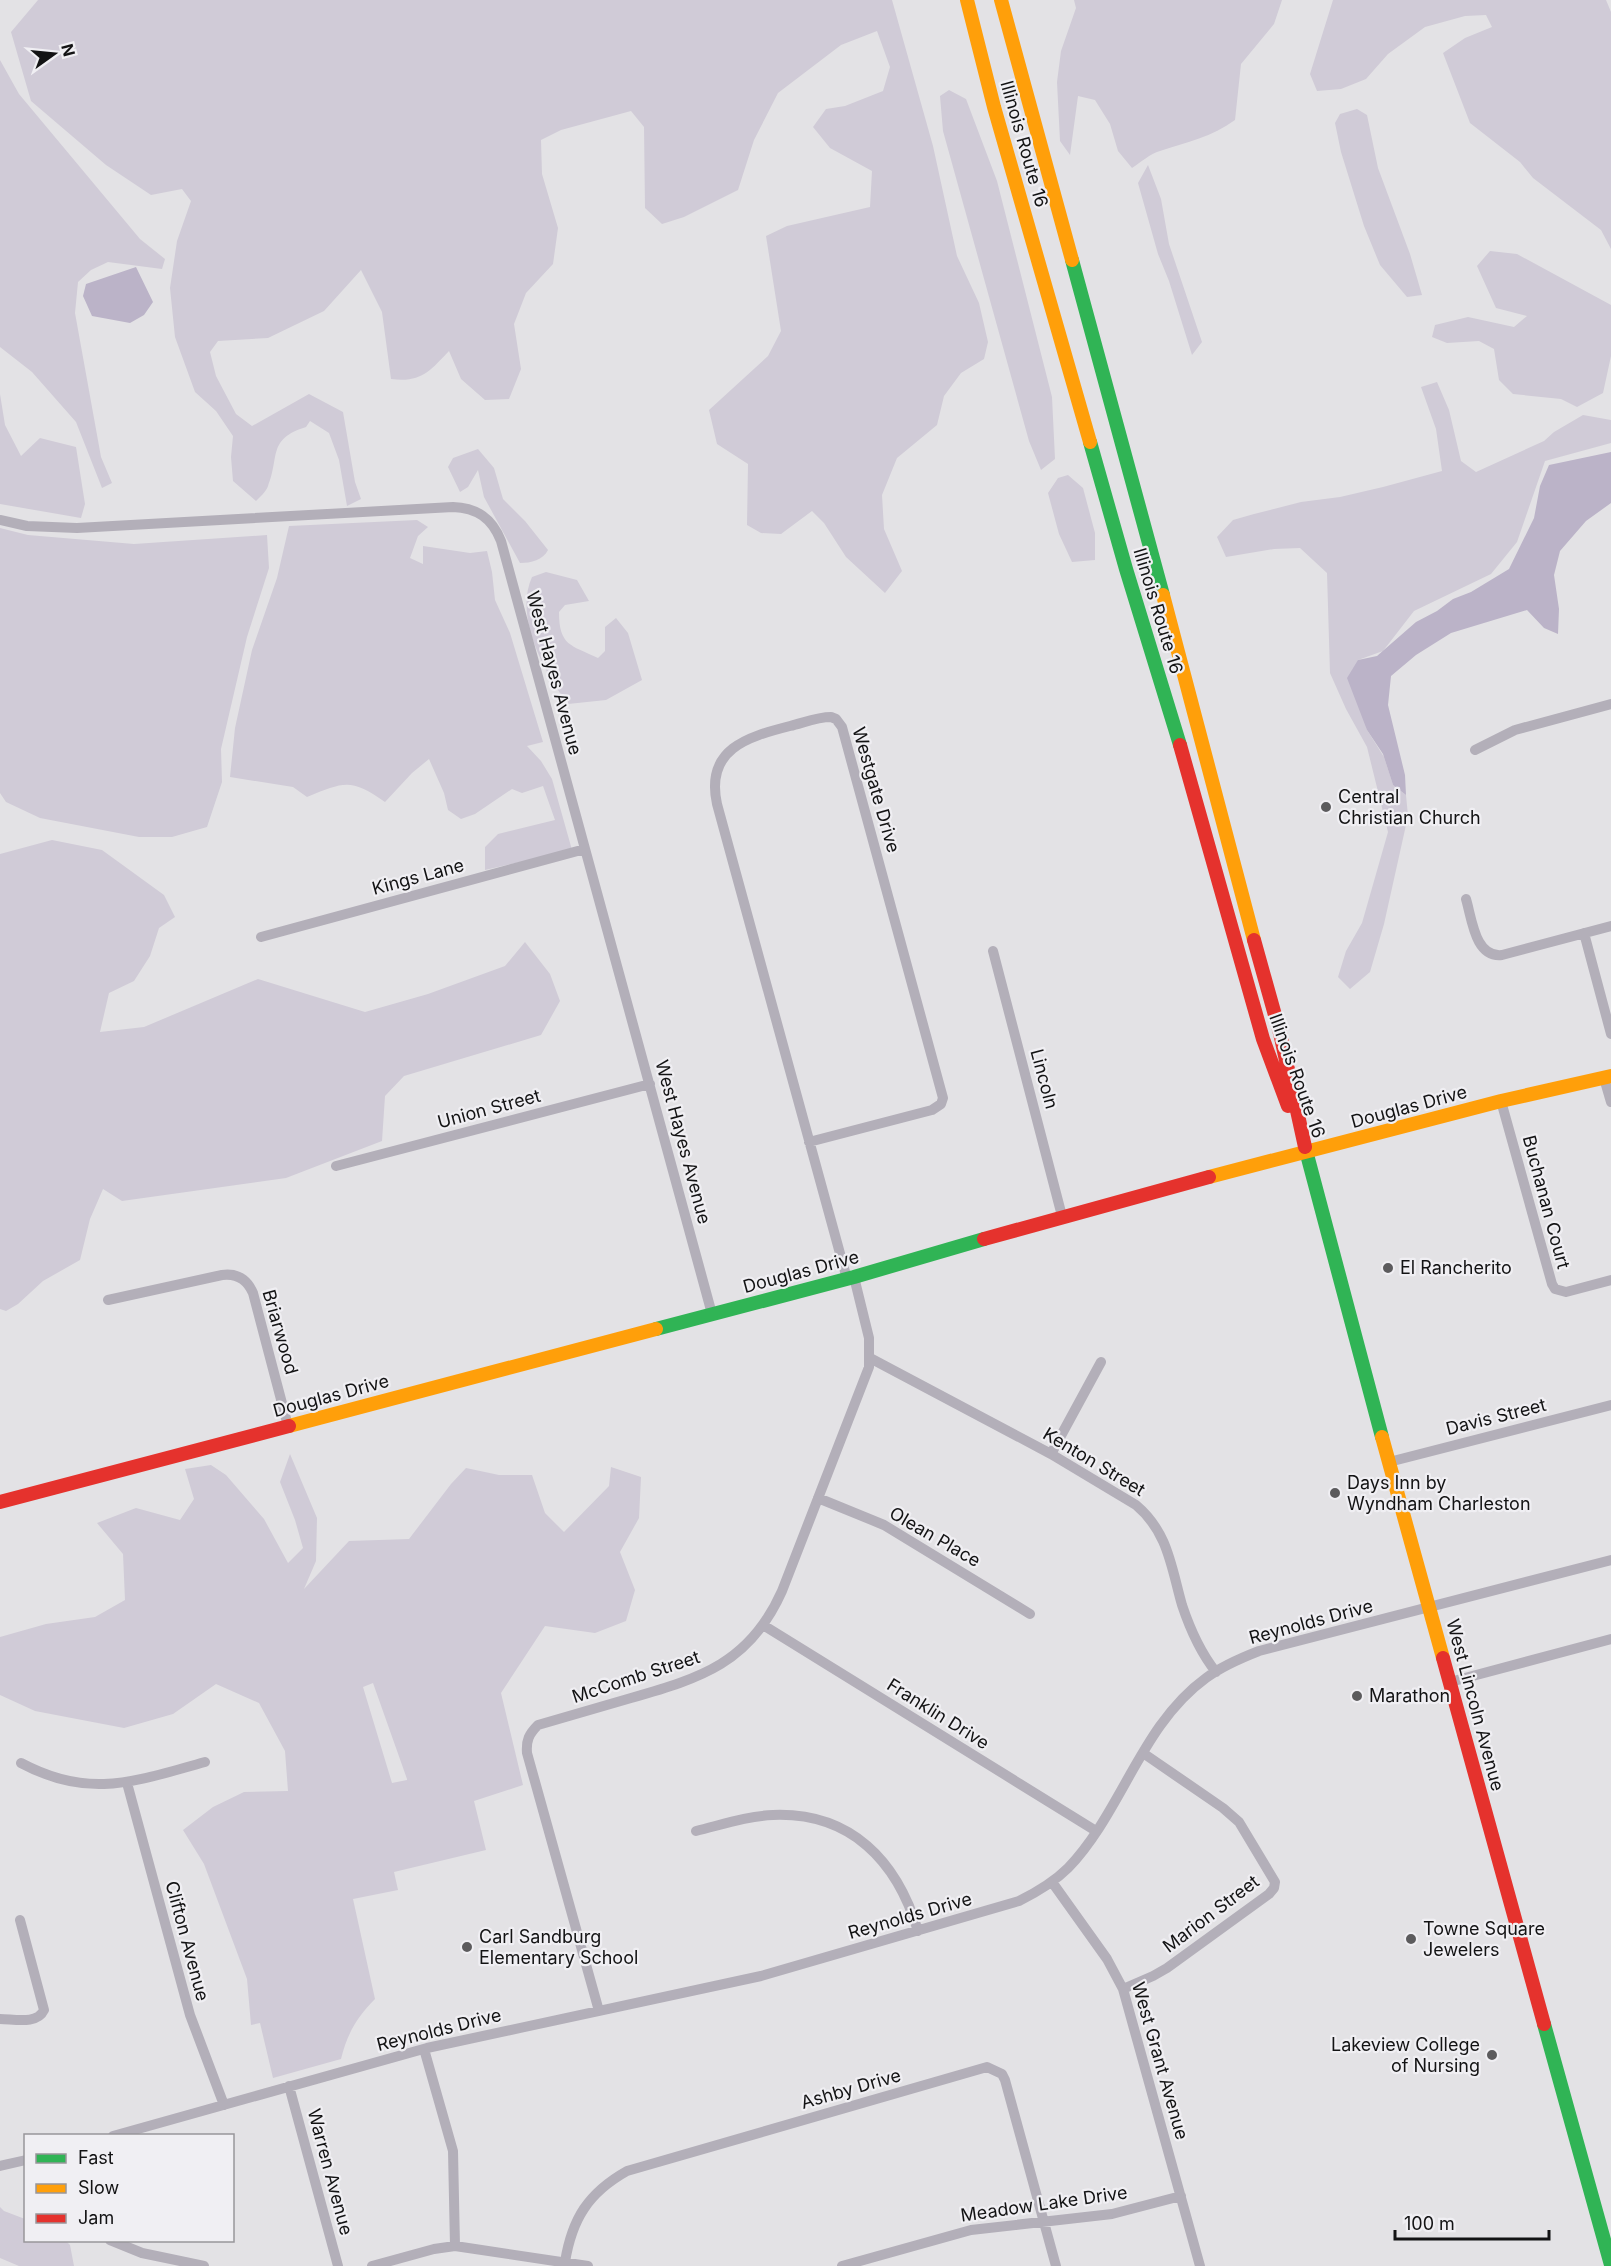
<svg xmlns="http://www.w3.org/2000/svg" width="1611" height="2266" font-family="Inter,sans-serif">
<rect width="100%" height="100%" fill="#e3e2e5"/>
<!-- green -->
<path fill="#d0cbd7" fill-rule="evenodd" d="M38 0H892L933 146 957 256 979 303 988 342 984 359 961 373 944 396 937 425 897 458 882 495 884 529 902 571 885 593 846 557 824 523 812 511 781 534 761 533 747 525 748 464 717 444 709 410 768 356 781 331 766 236 787 226 870 207 872 171 830 148 813 127 826 109 845 106 883 91 890 67 877 31 841 45 778 93 754 140 738 190 684 217 662 224 645 208 644 127 631 111 561 130 541 140 542 174 558 228 553 264 526 293 514 324 521 369 509 399 485 400 461 379 449 351C430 371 421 383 391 379L382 312 361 270 324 311 268 338 218 341 210 352 216 376 236 414 252 426 309 394 343 412 355 482 361 499 347 506 339 460 329 433 310 421 306 427C267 439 280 457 268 486 266 492 260 497 256 501L233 481 231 457 233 436 216 411 195 392 175 337 170 288 177 241 191 201 182 189 151 195 106 165 31 101 11 32Z
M1074 0H1282L1274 24 1241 64 1235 120C1212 137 1187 142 1160 151 1150 154 1141 162 1132 168L1118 151 1110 124 1095 100 1078 96 1070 155 1060 141 1057 82 1061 51 1076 8Z
M1333 0H1606L1611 12V249L1601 230 1533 178 1520 162 1470 123 1443 53 1465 38 1492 27 1486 15 1465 16 1425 27 1388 54 1366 79 1341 89 1317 91 1310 74Z
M0 60 19 94 140 239 165 259 162 269 108 262 91 270 78 282 75 313 101 457 112 483 102 488 76 422 32 372 0 347Z
M949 90 966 99 997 181 1052 397 1055 459 1041 470 1029 441 943 131 940 96Z
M1357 109 1367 115 1378 168 1410 254 1422 295 1407 297 1380 265 1364 226 1341 152 1335 123 1340 114Z
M1148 165 1161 199 1169 244 1202 342 1192 355 1169 281 1158 254 1138 183Z
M1490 251 1517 254 1611 305V356L1603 393 1577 407 1561 399 1513 394 1499 380 1494 349 1479 341 1447 343 1432 337 1435 325 1468 317 1514 327 1527 316 1496 308 1477 266Z
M1437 382 1449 410 1461 461 1476 472 1544 441 1554 432 1583 415 1611 420V443L1545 461 1517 542 1491 574 1414 611 1383 651 1358 660 1367 730 1384 757 1393 785 1406 795 1408 816 1384 924 1370 972 1350 989 1338 977 1346 951 1362 923 1388 832 1367 747 1346 709 1330 673 1327 573 1300 548 1274 549 1226 557 1217 537 1233 520 1254 514 1301 502 1340 497 1383 487 1442 471 1436 429 1421 387Z
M0 394 5 425 21 456 40 438 76 447 85 504 81 518 0 504Z
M478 449 494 468 503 499 525 521 548 550C543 560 531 563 520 563L484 497 478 470 468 487 460 492 448 467 453 458Z
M1068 475 1083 488 1095 533V560L1072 562 1059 534 1048 493 1058 478Z
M417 520 428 527 418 536 410 558 423 564V546L470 553 487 551 492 572 495 600 510 633 543 742 527 746 541 761 552 779 572 850 485 870V847L498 834 555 820 543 786 522 793 512 789 475 814 461 819 448 810 444 793 429 759 412 773 385 802C350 778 345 782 307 797L293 787 230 777 235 728 252 650 277 578 289 526Z
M0 528 28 535 134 544 267 535 269 568 247 637 221 749 222 782 207 827 172 837H139L40 818 6 802 0 793Z
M546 572 577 580 589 601 565 605 559 612C559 646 571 645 598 658L605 651V627L616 618 628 633 642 680 606 700 568 704C544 672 514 617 532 577Z
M52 840 102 850 164 895 175 917 159 928 150 956 134 981 109 993 100 1032 144 1027 258 979 365 1012 428 994 505 966 525 942 550 974 560 1001 541 1035 404 1076 385 1096 382 1141 286 1178 122 1201 103 1189 90 1219 80 1260 43 1281 18 1304 6 1311 0 1309V854Z
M290 1454 317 1518 316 1561 304 1589 349 1541 409 1539 451 1484 466 1468 499 1475H532L545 1513 564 1532 609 1486 611 1467 641 1477 639 1518 620 1552 635 1590 626 1621 595 1633 545 1626 501 1693 523 1785 474 1801 486 1850 394 1872 398 1890 353 1899 375 1999C357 2017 347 2034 341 2059L273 2078 260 2023 251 2025 247 1979 204 1864 183 1830 213 1807 244 1792 288 1791 285 1751 259 1703 216 1684 173 1714 124 1728 35 1711 0 1695V1637L46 1624 95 1617 125 1600 123 1554 97 1523 136 1508 180 1520 194 1499 185 1469 211 1465 226 1475 264 1519 288 1563 303 1548 295 1520 280 1482ZM373 1683 407 1779V1780L392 1783 363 1687Z
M0 2207 4 2211 25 2219 26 2240 66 2241 70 2245 74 2266H19L0 2258Z"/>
<!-- water -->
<path fill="#bbb3c8" d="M136 267 153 302 144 315 130 323 92 316 83 296 86 284Z
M1611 452V503L1586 521 1560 551 1554 575 1559 609 1558 634 1544 628 1527 610 1451 633 1416 655 1391 676 1388 705 1405 775 1406 795 1393 785 1383 754 1367 730 1347 678 1358 660 1377 656 1416 622 1437 611 1453 599 1471 592 1509 569 1534 518 1540 486 1549 465Z"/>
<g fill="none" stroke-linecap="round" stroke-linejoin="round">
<!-- street -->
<path stroke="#b3afb9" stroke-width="10" d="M0 520 27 526 77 528 453 507C477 508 492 518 501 541L712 1314
M1475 750 1515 730 1611 704
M1466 899C1472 919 1475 958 1502 955L1611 926
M1584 933 1611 1034
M261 937 585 849
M993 951 1062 1216
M1604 1078 1611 1102
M1501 1101 1552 1284 1555 1289 1566 1292 1611 1280
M809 1142 932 1110 941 1104 943 1098 842 727 836 719 831 717C817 717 803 723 790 726 747 737 705 749 717 804L847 1279
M336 1166 650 1084
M108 1300 222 1275C237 1273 247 1279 253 1293L288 1426
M870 1358 1051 1454 1136 1505C1168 1532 1171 1566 1182 1605 1190 1629 1200 1652 1216 1672
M1051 1454 1101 1362
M1389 1462 1611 1405
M818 1498 884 1525 1030 1614
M763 1625 1096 1831
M1450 1682 1611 1639
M21 1763C90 1800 135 1781 205 1762
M127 1783 190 2015 224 2105
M696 1831C721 1825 747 1816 773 1815 851 1812 897 1861 918 1931
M1052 1882 1107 1959 1123 1989 1200 2266
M1123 1989 1153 1976 1167 1968 1269 1894 1274 1888 1275 1882 1239 1822 1223 1808 1143 1753
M599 2011 527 1753C526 1740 529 1734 538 1725 569 1716 600 1707 631 1698 701 1678 750 1663 782 1591L869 1367V1338L854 1277
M0 2019C14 2019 37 2025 44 2010L20 1920
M424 2049 453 2151 455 2246
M289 2086 338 2266
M113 2136 427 2048 761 1976 1019 1901C1037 1892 1054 1882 1068 1868 1122 1812 1141 1725 1206 1678 1222 1666 1241 1658 1259 1651L1611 1560
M0 2166 26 2160
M110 2240 142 2253 204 2266
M565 2262C572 2219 588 2193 627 2171L987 2067 1002 2074 1005 2080 1056 2266
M372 2266 434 2249 455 2246 588 2266
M842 2266 971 2230 1112 2214 1181 2196"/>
<!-- fast -->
<path stroke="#30b455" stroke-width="14" d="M1072 260 1163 595
M1090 442 1126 569 1180 745
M1305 1147 1382 1437
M656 1329 854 1277 984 1239
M1544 2024 1611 2265"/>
<!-- slow -->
<path stroke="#ff9f0a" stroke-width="14" d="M967 0 994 107 1090 442
M1001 0 1072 260
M1163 595 1254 940
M1209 1177 1501 1101 1611 1076
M289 1426 656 1329
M1382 1437 1443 1658"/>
<!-- jam -->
<path stroke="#e5322d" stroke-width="14" d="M1180 745 1263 1039 1288 1106
M1254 940 1280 1033 1305 1147
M984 1239 1209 1177
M0 1502 289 1426
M1443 1658 1544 2024"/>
</g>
<!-- markers -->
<g fill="#5c5b5d" stroke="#f0eff3" stroke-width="2">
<circle cx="1326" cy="807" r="6"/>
<circle cx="1388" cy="1268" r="6"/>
<circle cx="1335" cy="1493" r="6"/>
<circle cx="1357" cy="1696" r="6"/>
<circle cx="1411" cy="1939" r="6"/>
<circle cx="467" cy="1947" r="6"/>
<circle cx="1492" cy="2055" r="6"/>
</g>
<g text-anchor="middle" stroke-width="4.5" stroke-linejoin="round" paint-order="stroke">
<!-- street labels -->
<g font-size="18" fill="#131314" stroke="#f0eff3">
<text transform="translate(1024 144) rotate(74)" y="6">Illinois Route 16</text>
<text transform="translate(1158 611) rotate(73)" y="6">Illinois Route 16</text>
<text transform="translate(554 673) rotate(75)" y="6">West Hayes Avenue</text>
<text transform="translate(876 790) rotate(74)" y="6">Westgate Drive</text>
<text transform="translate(418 877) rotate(-15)" y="6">Kings Lane</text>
<text transform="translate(1297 1076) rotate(70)" y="6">Illinois Route 16</text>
<text transform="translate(1044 1079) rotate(75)" y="6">Lincoln</text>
<text transform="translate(1409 1107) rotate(-15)" y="6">Douglas Drive</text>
<text transform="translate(489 1109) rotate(-15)" y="6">Union Street</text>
<text transform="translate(683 1142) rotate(75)" y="6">West Hayes Avenue</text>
<text transform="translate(1546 1202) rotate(75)" y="6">Buchanan Court</text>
<text transform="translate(801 1272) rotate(-15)" y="6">Douglas Drive</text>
<text transform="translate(280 1332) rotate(74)" y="6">Briarwood</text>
<text transform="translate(331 1396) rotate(-15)" y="6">Douglas Drive</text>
<text transform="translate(1496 1417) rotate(-14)" y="6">Davis Street</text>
<text transform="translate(1094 1462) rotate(31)" y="6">Kenton Street</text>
<text transform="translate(935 1537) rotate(30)" y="6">Olean Place</text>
<text transform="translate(1311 1622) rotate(-15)" y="6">Reynolds Drive</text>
<text transform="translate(636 1677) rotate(-18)" y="6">McComb Street</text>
<text transform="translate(1475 1705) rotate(75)" y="6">West Lincoln Avenue</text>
<text transform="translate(938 1714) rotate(32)" y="6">Franklin Drive</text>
<text transform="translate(1211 1914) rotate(-37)" y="6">Marion Street</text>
<text transform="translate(910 1916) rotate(-16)" y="6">Reynolds Drive</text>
<text transform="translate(187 1941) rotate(75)" y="6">Clifton Avenue</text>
<text transform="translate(439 2030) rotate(-14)" y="6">Reynolds Drive</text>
<text transform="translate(1160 2061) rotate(74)" y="6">West Grant Avenue</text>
<text transform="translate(851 2089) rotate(-16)" y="6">Ashby Drive</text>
<text transform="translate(330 2172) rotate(75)" y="6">Warren Avenue</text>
<text transform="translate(1044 2204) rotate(-8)" y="6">Meadow Lake Drive</text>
</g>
<!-- poi labels -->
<g font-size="18" fill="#131314" stroke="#f0eff3" text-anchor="start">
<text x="1338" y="803">Central<tspan x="1338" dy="21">Christian Church</tspan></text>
<text x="1400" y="1274">El Rancherito</text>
<text x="1347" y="1489">Days Inn by<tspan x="1347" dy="21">Wyndham Charleston</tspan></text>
<text x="1369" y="1702">Marathon</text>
<text x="1423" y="1935">Towne Square<tspan x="1423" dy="21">Jewelers</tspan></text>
<text x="479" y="1943">Carl Sandburg<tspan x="479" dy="21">Elementary School</tspan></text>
<text x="1480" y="2051" text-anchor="end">Lakeview College<tspan x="1480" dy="21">of Nursing</tspan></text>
</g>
</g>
<!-- legend -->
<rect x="24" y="2134" width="210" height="108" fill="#f0eff3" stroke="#98979a" stroke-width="1.5"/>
<rect x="36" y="2154" width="30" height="9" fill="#30b455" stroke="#98979a" stroke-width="1.5"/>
<text x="78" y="2164" font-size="18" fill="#131314">Fast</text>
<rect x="36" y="2184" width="30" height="9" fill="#ff9f0a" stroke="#98979a" stroke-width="1.5"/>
<text x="78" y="2194" font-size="18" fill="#131314">Slow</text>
<rect x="36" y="2214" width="30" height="9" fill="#e5322d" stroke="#98979a" stroke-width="1.5"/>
<text x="78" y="2224" font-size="18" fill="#131314">Jam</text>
<!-- north arrow -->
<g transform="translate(54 54) rotate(75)" stroke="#f0eff3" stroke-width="4.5" paint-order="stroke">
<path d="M0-4.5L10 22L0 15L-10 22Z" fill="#131314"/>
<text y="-9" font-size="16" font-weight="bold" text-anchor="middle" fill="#131314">N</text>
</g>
<!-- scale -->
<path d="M1395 2230v9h154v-9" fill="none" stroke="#131314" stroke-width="3"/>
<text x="1404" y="2230" font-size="18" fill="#131314" stroke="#f0eff3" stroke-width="4.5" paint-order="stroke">100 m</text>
</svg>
